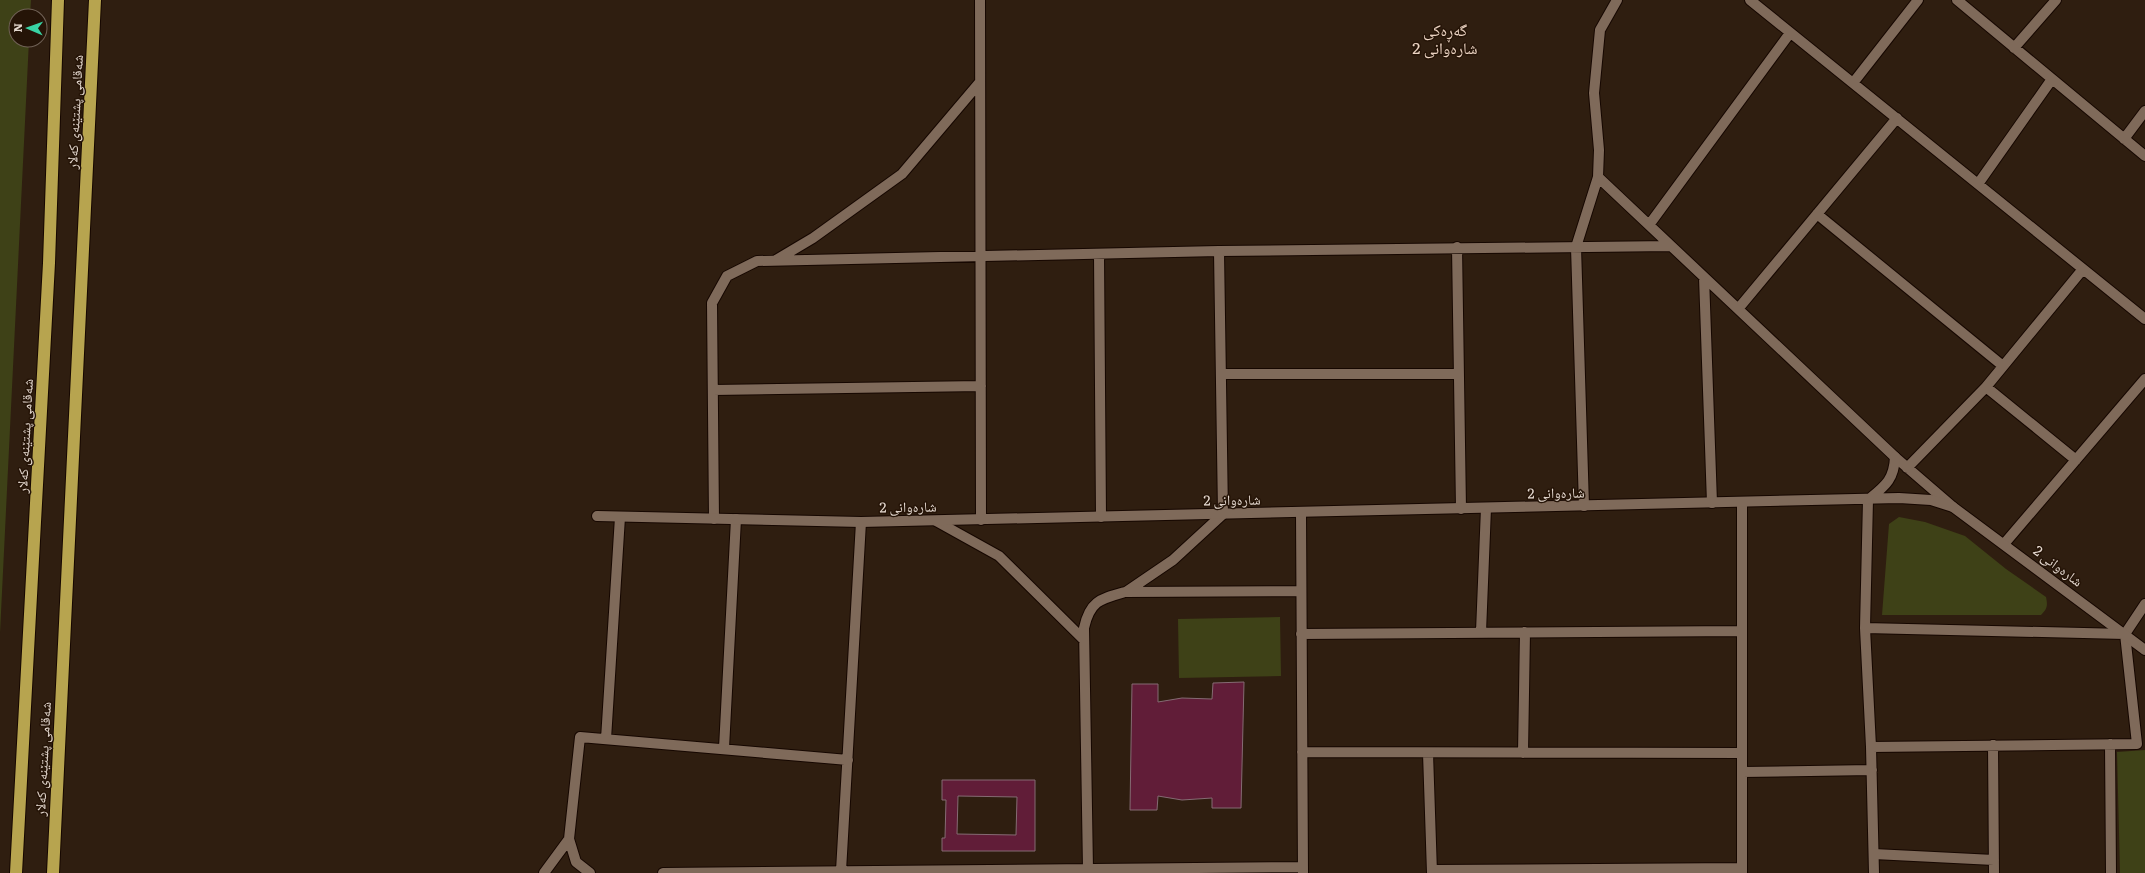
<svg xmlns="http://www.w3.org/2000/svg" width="2145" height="873" font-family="Literata,'Noto Naskh Arabic',serif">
<rect width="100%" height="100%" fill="#2f1e10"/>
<!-- green -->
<path fill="#3e4117" d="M0 0H31L30 16H16V40H29L0 633Z
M1899 517 1925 522 1965 536 2006 569 2046 597C2048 606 2047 609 2041 615H1882L1889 524Z
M1280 617 1281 676 1179 678 1178 619Z
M2145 750V873H2120L2117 752Z"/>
<!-- building -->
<path fill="#611d38" stroke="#856b73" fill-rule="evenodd" d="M1244 682 1241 808H1212V798L1182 800 1158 796 1157 810H1130L1132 684H1158V702L1182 698 1212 699 1213 683Z
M942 780H1035V851H942V838H945L946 800H942ZM958 796 1017 797 1016 835 957 834Z"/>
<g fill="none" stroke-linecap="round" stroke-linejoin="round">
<!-- street casing -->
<g stroke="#160700" stroke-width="12">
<path id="street" d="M980 0 981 520
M1750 0 2145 319
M1957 0 2145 156
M2014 48 2056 0
M1853 83 1918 0
M2124 139 2145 111
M1598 177 1895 457 1953 507
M1978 184 2052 79
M1817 214 2003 366
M1649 225 1790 33
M1457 247 1461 509
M1099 254 1101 517
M776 260 813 238 902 174 980 82
M1704 277 1712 503
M1738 309 1897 118
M1221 374H1459
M1986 387 2076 460
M713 390 981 386
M1907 468 1986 387 2083 269
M1868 500 1865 628 1871 747 1874 873
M1742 503V873
M1584 506 1576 247 1598 177 1599 150 1594 93 1600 30 1617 0
M1301 513 1303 873
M714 519 712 303 727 276 757 261 1219 251 1671 246
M936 521 999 556 1084 640
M2004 544 2145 379
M1126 592 1173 560 1223 514 1219 251
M1865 628 2125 634
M1481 632 1486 508
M1301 634 1742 631
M606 739 620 517
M2110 744 2111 873
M1993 745 1994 873
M1871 747 2137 744 2125 634 2145 604
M724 748 736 519
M1302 752 1742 753
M1428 753 1432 873
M1523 753 1525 632
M1742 772 1872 770
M1874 854 1994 860
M1088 869 1084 628C1090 601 1100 599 1125 592L1300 591
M1432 870 1742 868
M841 871 861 522
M544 873 569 839
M590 873 576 862 569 839 580 737 848 760
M663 873 1303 867"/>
</g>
<!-- secondary casing -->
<g stroke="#160700" stroke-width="12">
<path id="secondary" d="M1868 500C1885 486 1894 480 1895 457
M597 516 861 522 1899 498 1931 500 1953 507 2145 650"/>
</g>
<!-- highway casing -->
<g stroke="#160700" stroke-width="14">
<path id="highway" d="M16 873 49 263 58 0
M53 873 95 0"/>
</g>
<!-- street -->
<use href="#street" stroke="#7f6a5a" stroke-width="10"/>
<!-- secondary -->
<use href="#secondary" stroke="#7f6a5a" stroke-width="10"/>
<!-- highway -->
<use href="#highway" stroke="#b7a44f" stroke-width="12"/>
</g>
<g text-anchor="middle" stroke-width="3" stroke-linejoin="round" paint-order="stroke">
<!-- street labels -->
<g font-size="14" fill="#e4d8cf" stroke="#251407">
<text transform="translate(75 112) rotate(-87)" y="5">شەقامی پشتێنەی کەلار</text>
<text transform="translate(25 436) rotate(-87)" y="5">شەقامی پشتێنەی کەلار</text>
<text transform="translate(1556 493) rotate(-1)" y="5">شارەوانی 2</text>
<text transform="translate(1232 500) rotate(-1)" y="5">شارەوانی 2</text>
<text transform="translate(908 507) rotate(-1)" y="5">شارەوانی 2</text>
<text transform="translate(2058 566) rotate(37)" y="5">شارەوانی 2</text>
<text transform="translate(43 759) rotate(-87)" y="5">شەقامی پشتێنەی کەلار</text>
</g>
<!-- quarter labels -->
<g font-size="16" fill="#ebd3c2" stroke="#251407">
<text x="1445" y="36">گەڕەکی<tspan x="1445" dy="18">شارەوانی 2</tspan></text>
</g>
</g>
<!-- north arrow -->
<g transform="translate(28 28) rotate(272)"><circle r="19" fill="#251407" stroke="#716257"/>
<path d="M0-3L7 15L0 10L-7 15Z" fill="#39d4a5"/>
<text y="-6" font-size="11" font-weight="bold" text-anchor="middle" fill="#e4d8cf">N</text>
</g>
</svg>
